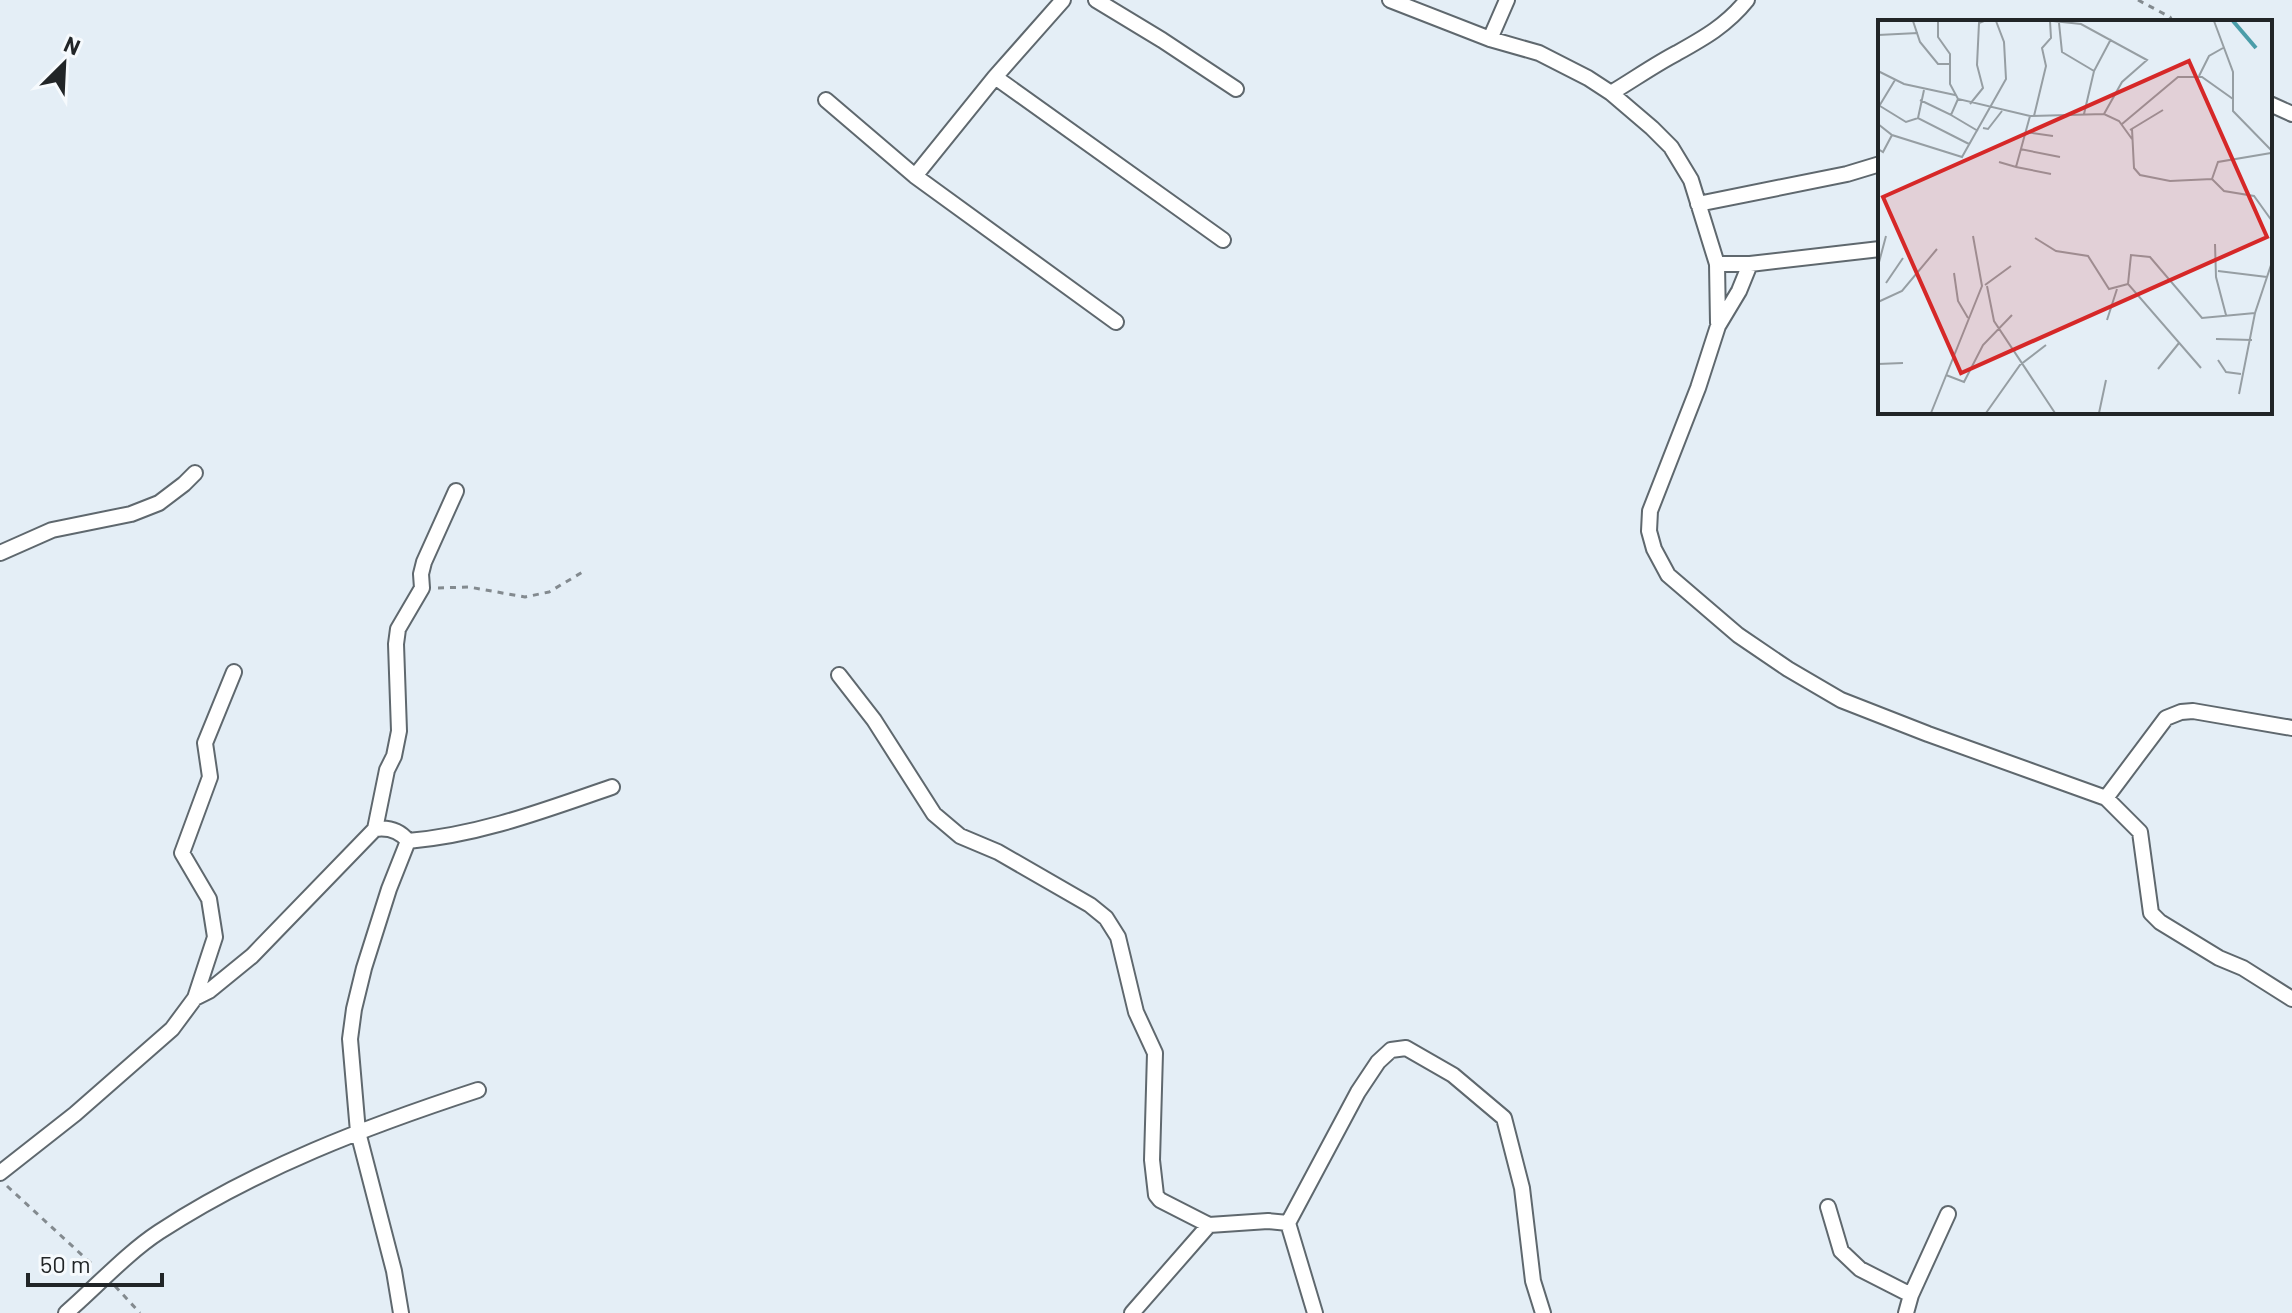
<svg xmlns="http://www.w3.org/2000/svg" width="2292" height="1313" font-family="Barlow,sans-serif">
<rect width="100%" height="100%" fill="#e4eef6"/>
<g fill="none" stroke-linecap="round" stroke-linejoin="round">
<!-- minor casing -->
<g stroke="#5f686e" stroke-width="18">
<path id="minor" d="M1096 0 1162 40 1236 89
M1390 0 1490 39 1539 53 1588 78 1611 93 1652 128 1671 147 1691 180 1717 264 1718 323
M1490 39 1507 0
M995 77 1223 240
M1611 93C1633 80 1654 65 1677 53 1704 38 1727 25 1747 0
M826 100 915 176 995 77 1063 0
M2270 104 2292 114
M915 176 1116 322
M1698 204 1847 174 1880 164
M1717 264H1750L1880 249
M1750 264 1739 291 1718 326 1698 388 1650 511 1649 531 1654 549 1668 575 1738 635 1788 669 1841 700 1928 734 2106 798 2140 832 2151 913 2160 922 2219 958 2243 968 2292 999
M0 553 52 530 131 514 159 503 184 484 195 473
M839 675 874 720 934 814 960 836 998 852 1090 905 1106 918 1118 937 1136 1012 1155 1053 1152 1160 1156 1195 1160 1200 1209 1225 1268 1221 1288 1223
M2106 798 2166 718 2181 712 2193 711 2292 728
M375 829C389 827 400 831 408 841
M408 841C480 835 545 810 612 787
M195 998 215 937 209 899 182 853 210 777 205 743 234 672
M0 1173 75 1114 172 1029 195 998 209 991 252 956 375 829 387 770 394 756 399 731 396 644 398 629 422 588 421 574 424 562 456 491
M1828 1207 1841 1251 1860 1269 1911 1295
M66 1313C96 1287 127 1253 159 1232 257 1168 368 1126 478 1090
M401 1313 394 1271 358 1132 350 1039 354 1009 364 968 389 889 408 841
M1132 1313 1209 1225
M1315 1313 1288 1223 1358 1092 1378 1062 1391 1050 1406 1048 1453 1075 1504 1118 1522 1188 1533 1281 1543 1313
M1906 1313 1911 1295 1948 1214"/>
</g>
<!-- path -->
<path stroke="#838a8f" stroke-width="3" stroke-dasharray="6 6" stroke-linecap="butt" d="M2138 0 2170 17 2173 22
M438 588 469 587 525 597 549 592 586 570
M7 1186 95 1267
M115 1286 140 1313"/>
<!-- minor -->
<use href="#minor" stroke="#fff" stroke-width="14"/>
</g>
<!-- overview -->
<g transform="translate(1878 20)">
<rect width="394" height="394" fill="#e4eef6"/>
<path fill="none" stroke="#4a9da9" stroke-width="4" d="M355 1 378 28"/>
<path fill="none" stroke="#969ea3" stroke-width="2" d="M35 1 42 22 60 44H73M60 1V17L72 34V64L80 79 152 96 226 94 241 101 254 119M175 1 203 4 269 40 244 62 226 94M336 1 355 52V91L394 131M181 3 184 32 216 51M0 15 40 13M0 51 26 64 77 75M321 56 331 36 345 28M42 80 73 95 80 79M92 84 105 68 99 45 101 3 106 1M2 86 28 102 40 98 91 124M0 88 17 60M206 94 216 51 233 19M73 95 100 111M156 96 168 46 164 28 173 18 172 1M40 98 46 70M0 104 14 115 84 137 128 59 126 22 118 1M244 104 300 57H324L355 79M105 108 110 109 124 91M254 109 256 148 262 155 292 161 334 159 346 171 376 176 394 201M252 110 285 90M148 112 175 116M0 129 5 132 14 115M142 129 182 137M121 142 138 147 152 96M138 147 173 154M334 159 340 142 393 133M157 218 178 231 210 236 231 269 250 264M337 224 338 257 348 295M0 246 8 216M340 251 389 257M76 253 80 281 90 298M8 263 25 238M107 265 133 246M109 266 116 301 177 393M0 282 24 271 59 229M229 300 239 269M338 319 374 320M340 340 348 352 363 354M0 344 25 343M323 348 250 264 253 235 272 237 324 298 377 293M280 349 301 323M68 355 86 362 105 325 134 295M361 374 377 293 394 242M53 393 104 266 95 216M108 393 142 345 168 325M221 393 228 360"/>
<path fill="#d62828" fill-opacity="0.15" stroke="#d62828" stroke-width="4" d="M311 41 389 217 83 353 5 177Z"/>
<rect width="394" height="394" fill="none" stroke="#212527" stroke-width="4"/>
</g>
<!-- north arrow -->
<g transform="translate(64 64) rotate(24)" stroke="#f6fafd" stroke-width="6" paint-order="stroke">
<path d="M0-6L14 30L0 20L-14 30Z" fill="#212527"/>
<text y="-12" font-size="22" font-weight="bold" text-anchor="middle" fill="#212527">N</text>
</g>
<!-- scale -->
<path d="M28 1273v12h134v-12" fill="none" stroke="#212527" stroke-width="4"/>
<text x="40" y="1273" font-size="24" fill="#212527" stroke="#f6fafd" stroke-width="6" paint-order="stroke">50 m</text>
</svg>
